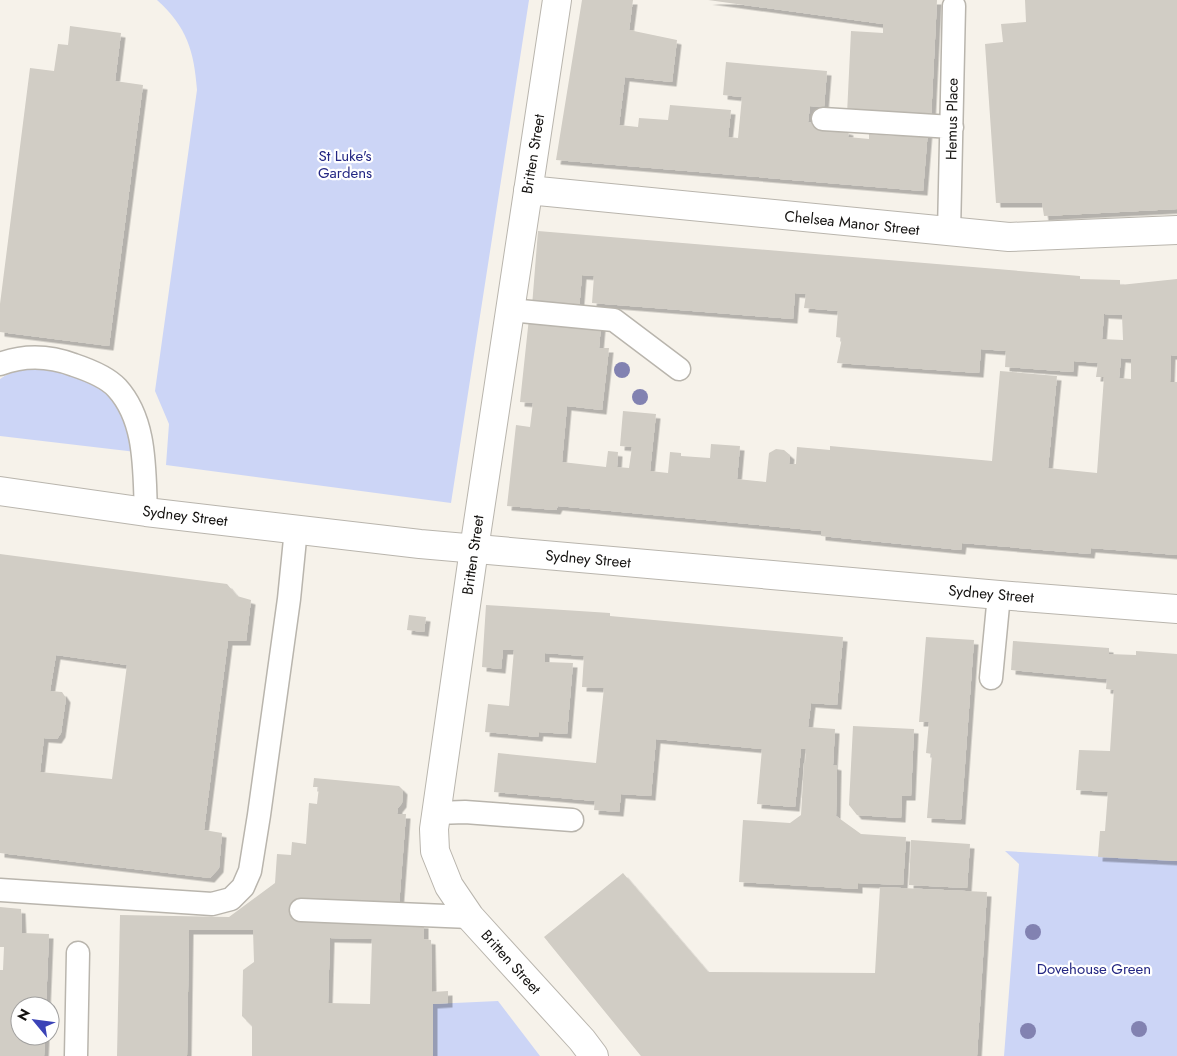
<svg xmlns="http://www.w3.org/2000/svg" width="1177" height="1056" font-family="Jost,sans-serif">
<defs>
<filter id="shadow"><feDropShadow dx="4.5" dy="4.5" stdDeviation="0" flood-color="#0004"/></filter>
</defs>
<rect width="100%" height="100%" fill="#f6f2ea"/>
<!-- green -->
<path fill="#ccd5f6" d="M157 0H529L451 503 166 465 169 424 155 391 197 90C194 51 187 27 157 0Z
M42 368 85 373 121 401 136 452 0 436V379C12 370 27 369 42 368Z
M1005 851 1177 861V1056H1004L1019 864Z
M498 1001 540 1056H433V1004Z"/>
<!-- building -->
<path fill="#d1cdc5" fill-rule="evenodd" filter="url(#shadow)" d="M582 0H633L629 30 677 40 672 82 625 77 619 125 638 127 639 118 668 120 670 105 731 110 728 137 738 138 742 97 723 95 726 62 827 71 824 107 810 106 808 122 820 123 849 131 848 137 869 139V134L897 136 898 128 928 130 923 191 556 160Z
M708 0H937L931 119 847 114 851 31 883 33V24Z
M1025 0H1177V209L1044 216 1042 203H996L985 44 1003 42 1001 24 1026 22Z
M70 26 121 33 115 81 143 85 109 346 0 332V304L30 68 54 71 58 44 68 45Z
M538 231 1080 276V279L1120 280V285L1177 279V356L1171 355 1170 382H1177V555L1091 548 1090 554 962 543 961 550 821 536V531L558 506 556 510 507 506 516 425 530 427 533 403 520 402 529 318 601 326 599 348H609L602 410 567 406 562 462 606 467 608 451 618 452 617 467 629 468 632 447 620 446 623 411 656 414 650 471 668 473 670 452 681 453V456L710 458 711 444 740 446 737 479 766 482 769 453 776 449 784 450 790 455 789 464H796L797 447 830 450V446L992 461 1000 371 1057 376 1048 468 1097 473 1104 377H1096L1098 363 1074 361 1073 372 1005 367 1006 351 981 349 979 373 837 363 842 338 836 337 838 311 804 308 806 294 795 293 793 319 592 303 594 276 582 275 579 310 532 306ZM1104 314 1122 315 1123 340 1102 339ZM1121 358 1131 359V379L1119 378Z
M0 554 227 584 237 596 251 600 246 641H228L204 830 222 833 219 868 210 878 0 853ZM56 655 127 665 112 779 40 772 44 738 57 739 61 733 66 698 62 692 50 691Z
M486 605 610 613V616L843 637 837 705 811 703 808 727 835 729 833 765 837 766 836 816 861 834 906 837 903 885 858 883V889L739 882 743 820 790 823 801 815 804 763H805L806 749H801L795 807 757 804 762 749 656 739 651 796 621 794 619 812 594 810 595 801 494 792 498 753 596 763 604 688 582 687 584 656 545 653V662L573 663 567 734 539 732 538 737 485 732 488 704 509 706 514 650H503L501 669 482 667Z
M409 615 426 617 424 632 407 630Z
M926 637 974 640 961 820 927 818 932 754 926 753 929 722H919Z
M1013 641 1109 648V654L1136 655V651L1177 654V861L1098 857 1100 831H1105L1108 792 1076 790 1079 750 1110 751 1114 690 1106 689 1107 679 1011 670Z
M853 726 914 729 911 796H902L901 818 857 815 849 805Z
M314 778 399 786 403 790 402 803 398 808 397 814H406L399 906 291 902V917L424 924V939L431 940 432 992 448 991V1003L433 1004V1056H252V1026L242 1016 243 970 254 962 253 930H189L187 1056H117L120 915 229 917 275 883 277 854 291 855 292 842 306 844 309 803 317 804 319 787H313ZM330 938 372 939 370 1004 328 1003Z
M911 840 970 844 967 888 909 885Z
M623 873 708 972 875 973 880 887 987 892 977 1056H641L544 937Z
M0 907 21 909 22 933 49 934 46 1006H20V1036H45L44 1056H0V970H3L4 947H0Z"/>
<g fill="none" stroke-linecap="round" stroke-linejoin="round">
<!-- lane casing -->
<g stroke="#b9b5ad" stroke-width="25">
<path id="lane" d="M823 119 952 127
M949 232 954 6
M510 310 614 320 679 369
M0 364C24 355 50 356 74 365 89 370 107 377 117 388 147 421 144 471 146 512
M991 678 999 595
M436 813 465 812 572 820
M0 890 212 904 231 899 243 887 250 871 259 815 289 599 296 529
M301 910 470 917
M76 1056 78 953"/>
</g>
<!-- street casing -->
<g stroke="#b9b5ad" stroke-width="30">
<path id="street" d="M557 0 474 549 434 829 435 851 449 886 470 917 582 1040 594 1056
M528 190 1009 237 1177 230"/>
</g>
<!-- secondary casing -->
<g stroke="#b9b5ad" stroke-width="30">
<path id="secondary" d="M0 491 146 512 420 544 999 595 1177 609"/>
</g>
<!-- lane -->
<use href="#lane" stroke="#fff" stroke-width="22"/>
<!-- street -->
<use href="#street" stroke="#fff" stroke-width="28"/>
<!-- secondary -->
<use href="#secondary" stroke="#fff" stroke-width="28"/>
</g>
<!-- trees -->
<g fill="#8282b1">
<circle cx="622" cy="370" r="8"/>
<circle cx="640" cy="397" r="8"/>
<circle cx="1033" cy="932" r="8"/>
<circle cx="1139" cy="1029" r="8"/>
<circle cx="1028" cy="1031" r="8"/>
</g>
<g text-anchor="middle" stroke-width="4.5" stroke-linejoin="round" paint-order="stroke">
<!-- street labels -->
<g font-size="15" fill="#141210" stroke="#fff">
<text transform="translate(952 119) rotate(-89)" y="5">Hemus Place</text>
<text transform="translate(533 154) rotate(-81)" y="5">Britten Street</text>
<text transform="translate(852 223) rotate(6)" y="5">Chelsea Manor Street</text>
<text transform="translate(185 516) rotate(7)" y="5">Sydney Street</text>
<text transform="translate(473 555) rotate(-82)" y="5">Britten Street</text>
<text transform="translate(588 559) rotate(5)" y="5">Sydney Street</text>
<text transform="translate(991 594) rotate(5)" y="5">Sydney Street</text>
<text transform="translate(511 962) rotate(48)" y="5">Britten Street</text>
</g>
<!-- park labels -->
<g font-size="15" fill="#242783" stroke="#fff">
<text x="345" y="161">St Luke's<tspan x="345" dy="17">Gardens</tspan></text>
<text x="1094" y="974">Dovehouse Green</text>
</g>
</g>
<!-- north arrow -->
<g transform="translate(35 1021) rotate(299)"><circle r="24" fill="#ffffff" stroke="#a1a09f"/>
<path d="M0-4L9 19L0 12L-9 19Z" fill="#3b43b7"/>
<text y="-8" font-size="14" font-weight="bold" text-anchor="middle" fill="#141210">N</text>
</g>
</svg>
